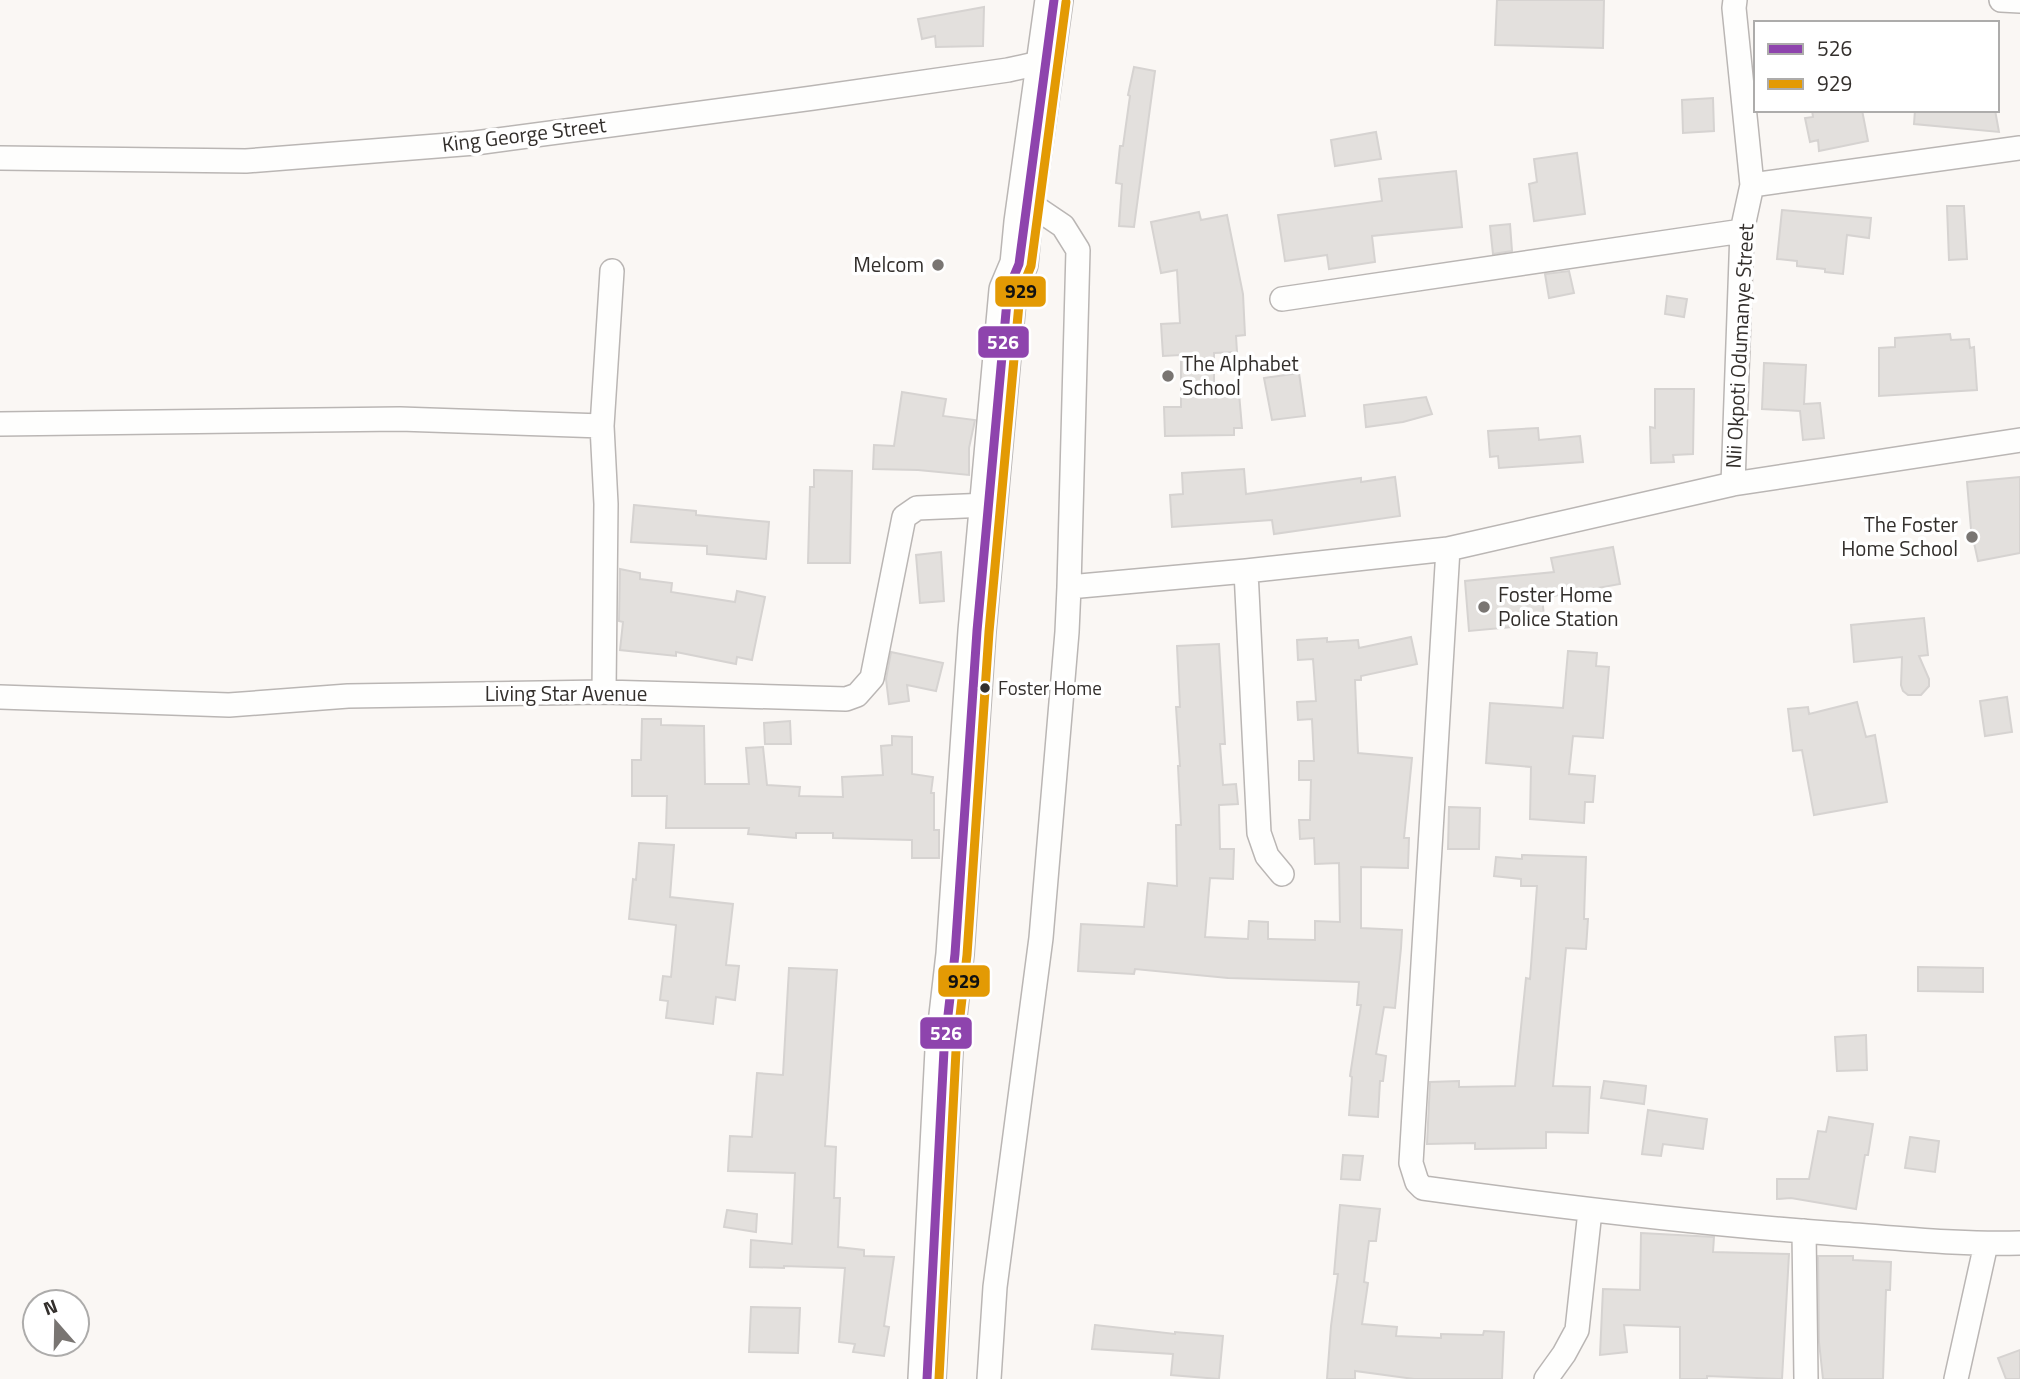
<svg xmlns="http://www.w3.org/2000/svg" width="2020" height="1379" font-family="'Titillium Web',sans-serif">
<rect width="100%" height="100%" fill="#faf7f4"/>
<!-- building -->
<path fill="#e3e0dd" stroke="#d6d3d1" stroke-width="2" d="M1497 0H1604L1603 48 1495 45Z
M984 7 983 46 936 47 935 36 922 39 918 19Z
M1134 67 1155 71 1134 227 1119 226 1122 184 1116 183 1120 146H1123L1130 96 1128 95Z
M1713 98 1714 131 1683 133 1682 100Z
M1812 110H1862L1868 141 1819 151 1818 140 1810 142 1805 118 1813 117Z
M1915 110H1995L1999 132 1914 124Z
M1376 132 1381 159 1335 166 1331 140Z
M1577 153 1585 214 1534 221 1529 184 1537 182 1534 159Z
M1456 171 1462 227 1372 236 1375 262 1329 269 1327 255 1285 261 1278 215 1382 201 1379 179Z
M1947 206H1964L1967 259 1949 260Z
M1782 210 1871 218 1869 238 1847 235 1843 274 1825 272V269L1797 266V261L1777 259Z
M1199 212 1201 220 1227 215 1243 294 1245 335 1236 336 1237 352 1214 353V393H1239L1242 428H1234V435L1165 436 1164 407H1181V355L1163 356 1161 324 1180 323 1177 270 1161 273 1151 222Z
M1510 224 1512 251 1493 254 1490 226Z
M1569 271 1574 293 1549 298 1545 274Z
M1667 296 1687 299 1684 317 1665 314Z
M1950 334 1951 340 1969 339 1970 348 1974 347 1977 390 1879 396V348L1895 347V338Z
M1764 363 1806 365 1804 404 1820 403 1824 438 1803 440 1800 411 1762 409Z
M1299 373 1305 416 1272 420 1264 378Z
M1655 389H1694L1693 454 1673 455 1674 462 1651 463 1650 427 1655 428Z
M902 392 946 399 943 416 975 420 969 448V475L918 470 873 469 874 445 894 446Z
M1426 397 1432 414 1403 422 1366 427 1364 405Z
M1538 428 1539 440 1580 436 1583 462 1499 468 1498 456 1490 457 1488 431Z
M1244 469 1246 494 1361 478V482L1395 477 1400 516 1274 534 1272 520 1172 527 1170 495 1183 494 1182 473Z
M814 470 852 471 850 563H808L810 487H814Z
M2020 477V553L1978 561 1971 529 1967 482Z
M634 505 696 511V515L769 522 766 559 707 554V546L631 542Z
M1613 547 1620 584 1542 598 1545 624 1469 631 1465 581 1554 572 1551 558Z
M941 552 944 601 920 603 916 555Z
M620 569 640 573V579L672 583 671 592 735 602 737 591 765 597 752 660 737 657 736 664 676 652V656L620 650 623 622 619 621Z
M1924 618 1928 655 1919 656 1929 679V686L1921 695H1908L1903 691 1901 685 1902 657 1854 662 1851 625Z
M1411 637 1417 664 1361 676V680H1355L1358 753 1412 758 1404 838H1409L1408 868 1361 867V928L1402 930 1401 948 1395 1008 1384 1007 1376 1054 1386 1056 1383 1081H1380L1378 1117 1349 1115 1352 1077 1350 1076 1361 1005H1357L1359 982 1228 978 1135 969 1134 974 1078 971 1081 924 1144 927 1148 883 1177 886 1176 825H1181L1178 766H1180L1176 707H1180L1177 646 1219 644 1225 744H1220L1223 785 1236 784 1238 804 1219 805 1220 849H1234L1233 879 1210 878 1205 937 1248 939 1249 921 1268 922V939L1315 940V921L1340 922 1339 863 1315 864 1314 838 1300 839 1299 820H1310L1311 780H1299V761H1314L1312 719 1298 720 1297 702 1316 701 1313 659 1298 660 1297 640 1327 638V642L1358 640 1359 648Z
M1568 651 1597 653 1596 666 1609 667 1603 738 1573 736 1569 774 1595 776 1593 802H1585L1584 823 1530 819 1531 767 1486 763 1490 703 1563 708Z
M891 652 943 663 936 691 907 685 909 701 889 704 886 679Z
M2007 697 2012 732 1985 736 1980 701Z
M1857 702 1866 737 1875 735 1887 802 1814 815 1802 750 1793 751 1788 709 1808 707 1809 714Z
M642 719H661V725L704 726 705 784H749L746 748 763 747 767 785 800 787 799 796 843 797 842 777 883 775 881 746 892 745V736L912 737V774L933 777 931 793H934V830H939V858H912V840L833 838V833H796V838L748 834 749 828H666L667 796H632V760H641Z
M790 721 791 744H765L764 723Z
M1449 807 1480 808 1479 849H1448Z
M639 843 674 845 670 897 733 904 726 965 739 966 735 1000 716 997 713 1024 666 1018 668 1001 660 1000 663 976 671 977 676 925 629 919 633 879 636 880Z
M1522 855 1586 857 1584 919H1588L1586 949 1566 948 1553 1086 1590 1087 1588 1133 1546 1132V1148L1475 1149V1143L1427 1144 1430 1082 1459 1081V1087L1515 1086 1526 978 1530 979 1537 886H1521V879L1494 876 1496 857 1522 859Z
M1918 967 1983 968V992L1918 991Z
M789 968 837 970 825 1146 836 1147 834 1198H840L838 1247 864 1250V1256L894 1257 884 1326 889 1327 884 1356 853 1352 855 1344 839 1342 845 1268 784 1266V1268L750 1267 751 1240 792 1244 795 1173 728 1171 730 1136 752 1137 757 1073 783 1075Z
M1866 1035 1867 1070 1837 1071 1835 1037Z
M1604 1081 1646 1086 1644 1104 1601 1098Z
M1648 1110 1707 1119 1703 1149 1663 1144 1661 1156 1642 1154Z
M1829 1117 1873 1124 1868 1155H1865L1856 1209 1791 1198 1777 1199V1179H1809L1818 1131 1826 1132Z
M1910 1137 1939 1141 1935 1172 1905 1168Z
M1343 1155 1363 1156 1360 1180 1341 1179Z
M1340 1205 1380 1209 1376 1241H1369L1364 1282 1368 1283 1362 1324 1397 1327 1396 1336 1441 1338V1334L1483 1335 1484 1331 1504 1332 1502 1379H1414L1355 1371V1379H1327L1331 1326 1338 1274H1334Z
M727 1210 757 1214 756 1232 724 1227Z
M1641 1233 1714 1237 1713 1252 1789 1254 1782 1379 1707 1376V1379H1680V1327L1624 1325 1627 1352 1600 1355 1603 1289 1640 1290Z
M1818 1256H1853V1260L1891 1262 1890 1290H1886L1883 1379H1823L1819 1342Z
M751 1307 800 1308 798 1353 749 1352Z
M1095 1325 1175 1334V1332L1223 1336 1219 1379 1171 1375 1173 1354 1092 1349Z
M2020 1350V1379H2006L1998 1358Z"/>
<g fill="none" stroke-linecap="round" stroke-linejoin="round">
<!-- minor casing -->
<g stroke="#bab6b4" stroke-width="26">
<path id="minor" d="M2001 0 2020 1
M0 158 246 161 475 143 813 98 1008 70 1044 62
M1752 185 2020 148
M1026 201 1063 226 1078 250 1069 587
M1282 299 1742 231
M0 424 400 419 602 426
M1733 484 1742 231 1752 185 1734 8 1735 0
M1448 549 1411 1163 1417 1182 1423 1188C1562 1207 1700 1224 1840 1234 1900 1238 1960 1245 2020 1243
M1246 571 1259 833 1267 856 1282 874
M604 692 606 504 602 426 612 271
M0 697 229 705 348 696 604 692 846 699 857 695 872 678 904 517 917 508 988 505
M1804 1231 1806 1379
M989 1379 995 1287 1041 938 1067 632 1069 587 1246 571 1448 549 1733 484 2020 440
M1546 1379 1564 1354 1577 1330 1590 1211
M1956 1379 1986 1244"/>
</g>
<!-- primary casing -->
<g stroke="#bab6b4" stroke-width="40">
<path id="primary" d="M927 1379 944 1050 955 954 977 631 1008 290 1019 264 1023 222 1054 0"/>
</g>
<!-- minor -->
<use href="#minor" stroke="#fefefd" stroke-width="23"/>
<!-- primary -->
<use href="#primary" stroke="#fefefd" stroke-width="37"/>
<!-- bus-1 casing -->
<g stroke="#fff" stroke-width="14">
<path id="bus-1" d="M927 1379 944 1050 955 954 977 631 1008 290 1019 264 1054 0"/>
</g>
<!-- bus-2 casing -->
<g stroke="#fff" stroke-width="14">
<path id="bus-2" d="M939 1379 956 1051 967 955 989 632 1020 293 1031 266 1066 2"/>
</g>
<!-- bus-1 -->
<use href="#bus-1" stroke="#8e44ad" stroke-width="9"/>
<!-- bus-2 -->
<use href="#bus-2" stroke="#e39a04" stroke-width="9"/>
</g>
<!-- markers -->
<g fill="#797572" stroke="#fff" stroke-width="2.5">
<circle cx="938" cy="265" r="7"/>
<circle cx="1168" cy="376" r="7"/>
<circle cx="1972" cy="537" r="7"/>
<circle cx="1484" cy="607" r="7"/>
</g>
<circle fill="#332f2c" stroke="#fff" stroke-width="2.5" cx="985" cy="688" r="6"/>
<g text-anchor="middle" stroke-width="7" stroke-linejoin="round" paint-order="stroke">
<!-- bus labels -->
<g font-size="19" fill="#332f2c" stroke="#fff" text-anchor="start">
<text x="998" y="695">Foster Home</text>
</g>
<!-- street labels -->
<g font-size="21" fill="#332f2c" stroke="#fff">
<text transform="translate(524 135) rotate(-7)" y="7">King George Street</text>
<text transform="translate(1740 346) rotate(-87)" y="7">Nii Okpoti Odumanye Street</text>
<text x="566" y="701">Living Star Avenue</text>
</g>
<!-- poi labels -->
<g font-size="21" fill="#332f2c" stroke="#fff" text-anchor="end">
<text x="924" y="272">Melcom</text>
<text x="1182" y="371" text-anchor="start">The Alphabet<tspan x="1182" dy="24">School</tspan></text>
<text x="1958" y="532">The Foster<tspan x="1958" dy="24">Home School</tspan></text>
<text x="1498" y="602" text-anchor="start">Foster Home<tspan x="1498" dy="24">Police Station</tspan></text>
</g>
</g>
<g stroke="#fff" stroke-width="2.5">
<rect x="994" y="275" width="53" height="33" rx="7" fill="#e39a04"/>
<rect x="977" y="325" width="53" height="34" rx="7" fill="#8e44ad"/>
<rect x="937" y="964" width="54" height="34" rx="7" fill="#e39a04"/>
<rect x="919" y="1016" width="54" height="34" rx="7" fill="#8e44ad"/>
</g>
<g font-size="19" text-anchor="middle" font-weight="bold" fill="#fff">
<text x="1003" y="349">526</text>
<text x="946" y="1040">526</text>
</g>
<g font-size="19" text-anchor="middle" font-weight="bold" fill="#111">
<text x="1021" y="298">929</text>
<text x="964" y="988">929</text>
</g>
<!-- legend -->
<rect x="1754" y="21" width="245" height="91" fill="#ffffff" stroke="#adacab" stroke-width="2"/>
<rect x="1768" y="44" width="35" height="10" fill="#8e44ad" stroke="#adacab" stroke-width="2"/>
<text x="1817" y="56" font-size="21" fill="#332f2c">526</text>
<rect x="1768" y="79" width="35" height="10" fill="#e39a04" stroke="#adacab" stroke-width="2"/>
<text x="1817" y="91" font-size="21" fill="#332f2c">929</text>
<!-- north arrow -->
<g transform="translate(56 1323) rotate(340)"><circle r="33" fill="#ffffff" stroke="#adacab" stroke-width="2"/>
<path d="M0-5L12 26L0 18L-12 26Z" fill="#797572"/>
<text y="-10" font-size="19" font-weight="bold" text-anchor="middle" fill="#332f2c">N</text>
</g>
</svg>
